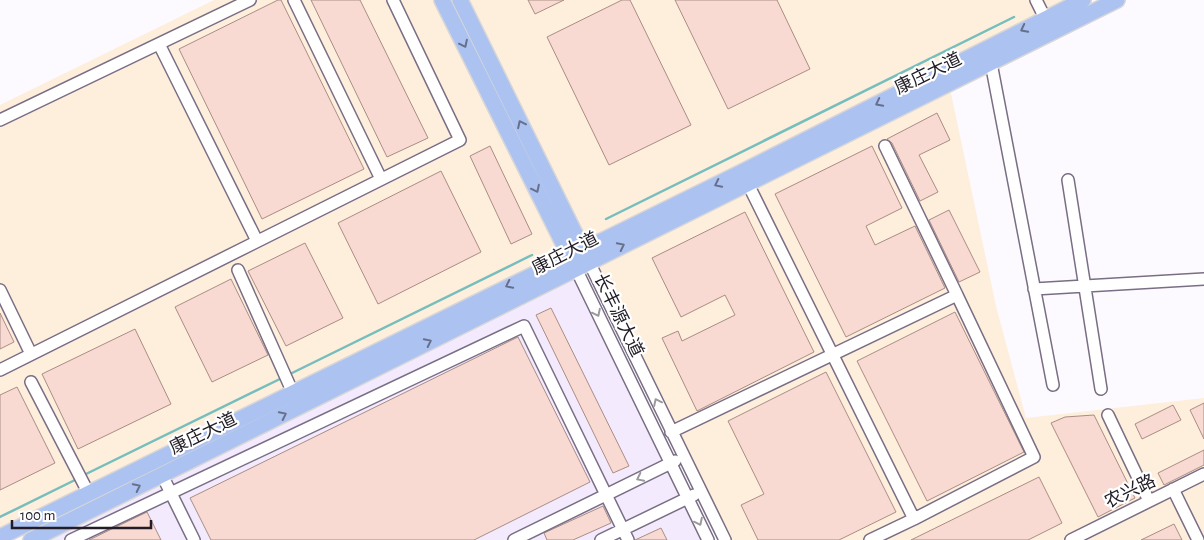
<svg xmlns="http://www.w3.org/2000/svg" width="1204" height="540" font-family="'Alegreya Sans','Noto Sans SC',sans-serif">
<rect width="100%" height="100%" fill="#fcfaff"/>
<!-- built -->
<path fill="#f3eafd" d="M576 269 708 540H31Z"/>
<!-- industrial -->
<path fill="#feeedc" d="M214 0H442L569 255 0 537V105Z
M460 0H1083L583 249Z
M949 84 996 306 1026 418 1204 398V540H725L589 262Z"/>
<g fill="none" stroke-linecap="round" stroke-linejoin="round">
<!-- stream -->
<path stroke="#76bebd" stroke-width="2.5" d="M606 219 1014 17
M288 375 532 255
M84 475 284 377
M0 517 77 479"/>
</g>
<!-- building -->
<path fill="#f9dad2" stroke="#a98d85" d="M278 0H281L364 169 262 219 179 49Z
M311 0H360L428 138 387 157Z
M528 0H564L535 14Z
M622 0H630L691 125 609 165 547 37Z
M675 0H777L810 69 728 109Z
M937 113 950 140 919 155 938 192 920 201 892 143 887 139Z
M490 146 532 234 511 244 470 156Z
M872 146 902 208 866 226 875 245 915 226 945 288 846 337 775 194Z
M441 171 481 252 378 304 338 223Z
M949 210 980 272 959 282 929 220Z
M745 212 814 352 697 411 662 338 678 331 682 341 735 315 725 295 681 317 652 258Z
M305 243 343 318 286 346 248 271Z
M231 279 268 355 212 382 175 307Z
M551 308 629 466 613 473 536 315Z
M955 312 1024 452 927 501 857 361Z
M0 313 14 342 0 349Z
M135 329 171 404 78 449 42 374Z
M518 337 590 482 474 540H211L190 498Z
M826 372 896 512 839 540H758L741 505 764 494 728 421Z
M17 387 55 463 0 490V395Z
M1204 403V439L1190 410Z
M1173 405 1181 420 1142 439 1135 424Z
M1094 415 1135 498 1098 517 1051 423 1065 417Z
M1204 450V465L1164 485 1158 473Z
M1039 477 1062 523 1028 540H911Z
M603 506 611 523 573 540H547L544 533Z
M147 512 161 540H89Z
M1174 524 1182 540H1141Z
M661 528 667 540H635Z"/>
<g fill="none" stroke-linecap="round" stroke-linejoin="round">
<!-- minor casing -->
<g stroke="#796e84" stroke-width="14">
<path id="minor" d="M294 0 381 179
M1036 0 1045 18
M159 44 257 241
M991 63 1053 385
M0 120 250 0
M885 146 957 295
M745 178 914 519 870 540
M1068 180 1101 389
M589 262 725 540
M576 269 708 540
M238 270 293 393
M1034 289 1204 279
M0 290 31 354
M0 370 460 140 393 0
M31 382 89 494
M1108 415 1149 501
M671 432 957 295 1034 457 914 519
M162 475 194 540
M1173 489 1198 540
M71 540 524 326 628 540
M514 540 675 461
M601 540 694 495
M1071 540 1204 474"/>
</g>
<!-- major casing -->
<g stroke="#d7d6d8" stroke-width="18">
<path id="major" d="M442 0 573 263
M460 0 586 256
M0 537 742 172 1083 0
M31 540 1117 0"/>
</g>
<!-- minor -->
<use href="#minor" stroke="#fff" stroke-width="11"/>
<!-- major -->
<use href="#major" stroke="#acc2f1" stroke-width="15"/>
</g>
<!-- one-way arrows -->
<defs><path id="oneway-chevron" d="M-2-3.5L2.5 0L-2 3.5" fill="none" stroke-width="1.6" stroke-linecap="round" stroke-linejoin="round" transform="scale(1.25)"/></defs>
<g stroke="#666f8b">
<use href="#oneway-chevron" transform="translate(1024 29) rotate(153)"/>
<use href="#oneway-chevron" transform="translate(464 44) rotate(64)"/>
<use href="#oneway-chevron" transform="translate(879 103) rotate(153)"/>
<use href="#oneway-chevron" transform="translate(521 124) rotate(-116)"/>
<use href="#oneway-chevron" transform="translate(718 184) rotate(154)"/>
<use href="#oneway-chevron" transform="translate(536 189) rotate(64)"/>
<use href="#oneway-chevron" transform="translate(621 246) rotate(-26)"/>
<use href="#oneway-chevron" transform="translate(509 285) rotate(154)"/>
<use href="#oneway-chevron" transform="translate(428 342) rotate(-26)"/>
<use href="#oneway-chevron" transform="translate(283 415) rotate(-26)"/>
<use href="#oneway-chevron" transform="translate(137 487) rotate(-26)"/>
</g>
<g stroke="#9b999d">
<use href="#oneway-chevron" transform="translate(597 313) rotate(64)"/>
<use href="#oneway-chevron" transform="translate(657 402) rotate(-116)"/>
<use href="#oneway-chevron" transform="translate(640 478) rotate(154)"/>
<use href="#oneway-chevron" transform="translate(699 522) rotate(64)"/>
</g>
<g text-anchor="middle" stroke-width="4.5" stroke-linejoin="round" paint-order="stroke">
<!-- street labels -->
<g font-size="18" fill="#211c25" stroke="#fff">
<text transform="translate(928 73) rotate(-26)" y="6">康庄大道</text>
<text transform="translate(565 253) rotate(-27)" y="6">康庄大道</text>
<text transform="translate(619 315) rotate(64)" y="6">长丰源大道</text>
<text transform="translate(203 433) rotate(-26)" y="6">康庄大道</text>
<text transform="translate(1130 491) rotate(-26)" y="6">农兴路</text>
</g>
</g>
<!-- scale -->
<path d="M12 520v8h139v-8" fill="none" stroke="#211c25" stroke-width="2.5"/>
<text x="20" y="520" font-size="15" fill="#211c25" stroke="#ffffff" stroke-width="4" paint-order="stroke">100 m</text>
</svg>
